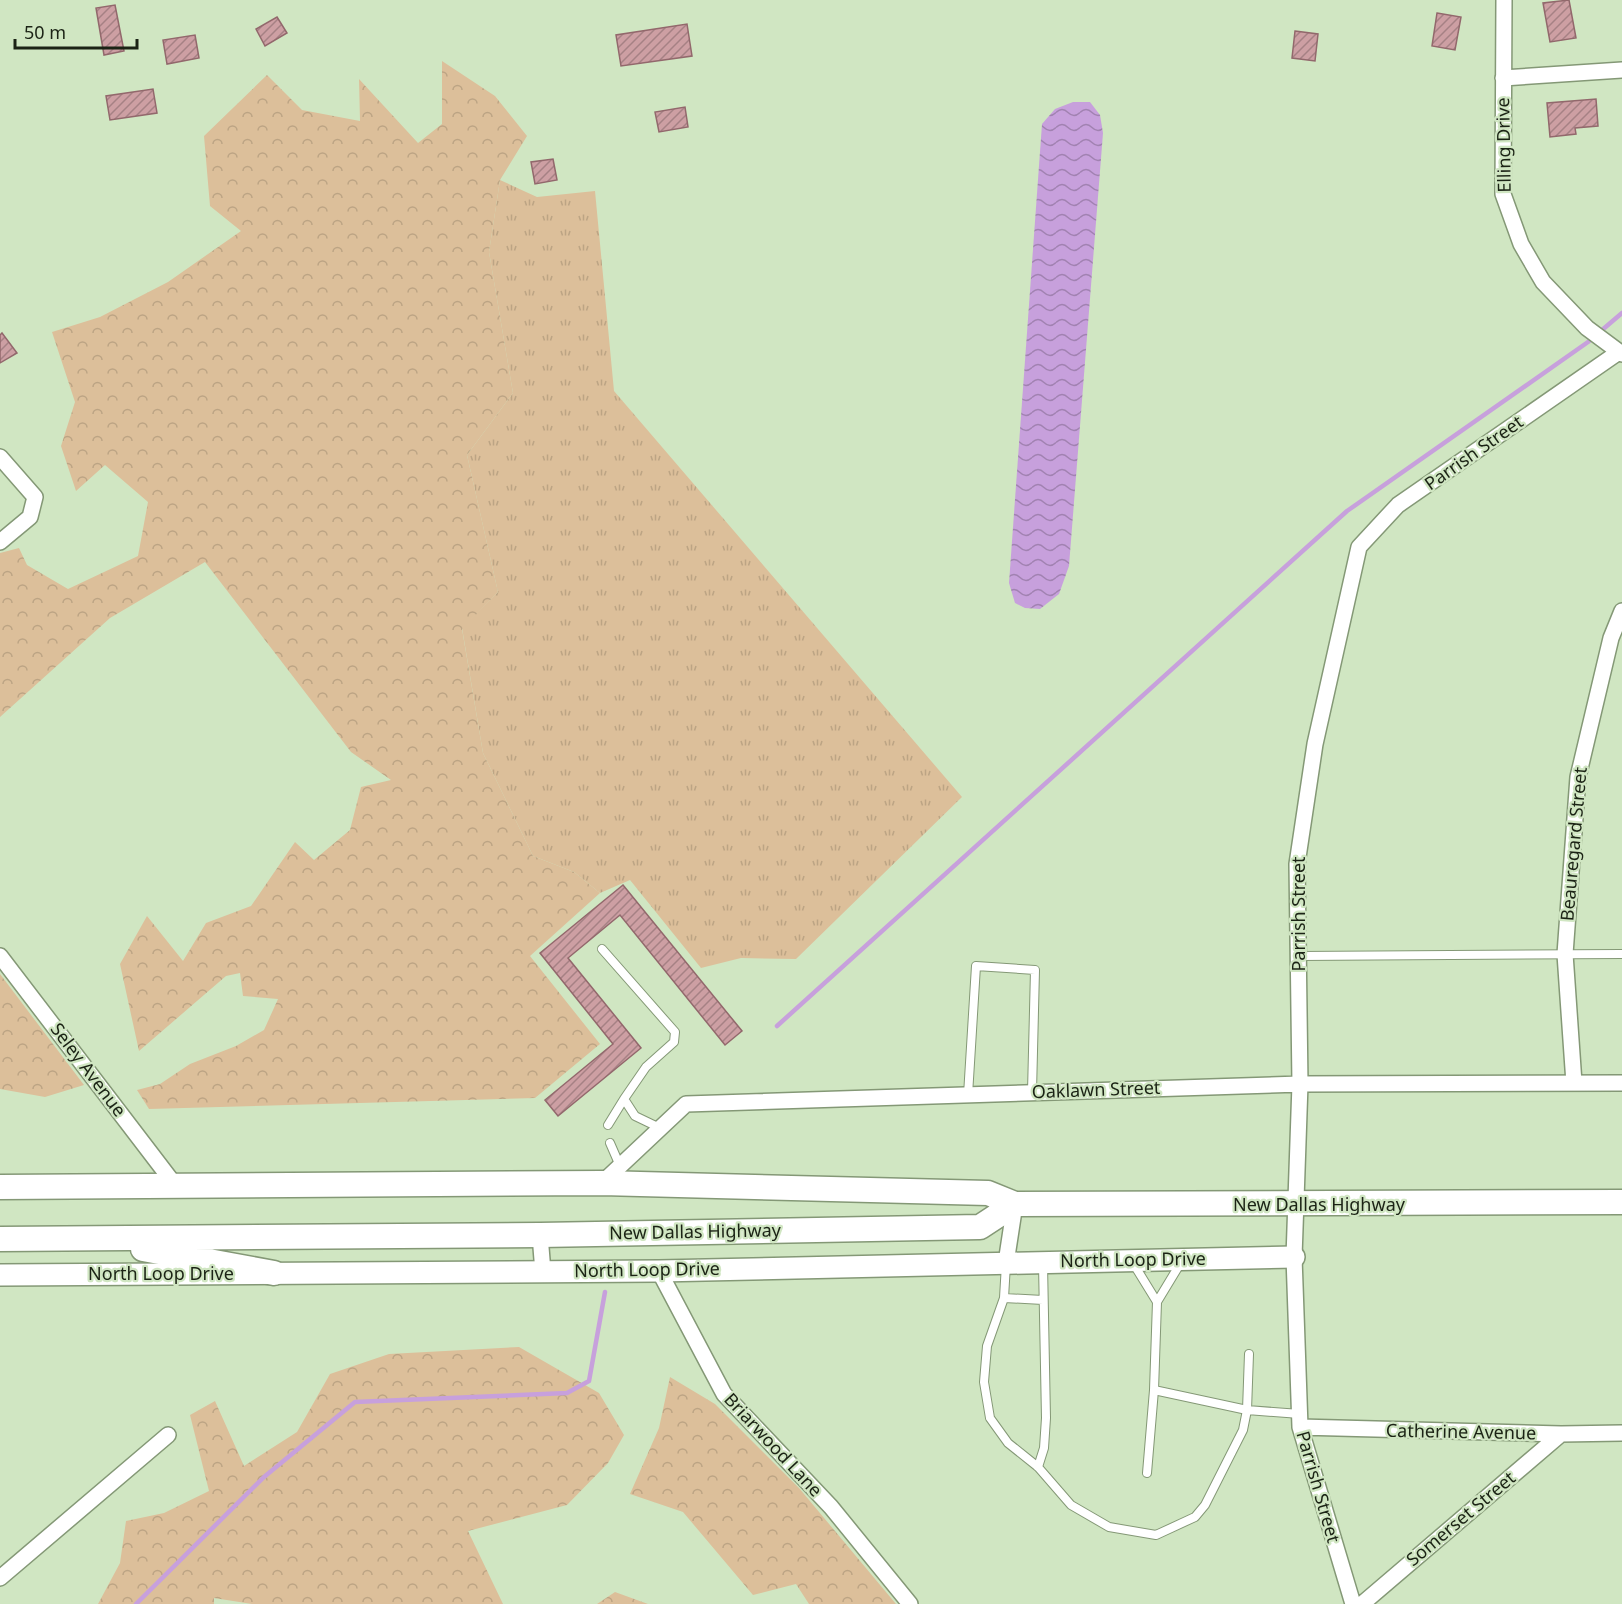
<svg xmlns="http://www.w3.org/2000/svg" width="1622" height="1604" font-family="'Noto Sans',sans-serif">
<defs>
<pattern id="grass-tufts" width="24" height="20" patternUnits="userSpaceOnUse" patternTransform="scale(1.5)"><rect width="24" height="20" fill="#dcbf9a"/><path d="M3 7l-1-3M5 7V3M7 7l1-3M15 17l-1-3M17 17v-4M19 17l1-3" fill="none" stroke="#bca484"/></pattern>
<pattern id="forest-crowns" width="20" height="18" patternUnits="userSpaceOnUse" patternTransform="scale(1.5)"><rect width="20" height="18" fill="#dcbf9a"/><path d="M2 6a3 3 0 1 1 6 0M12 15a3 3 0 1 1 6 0" fill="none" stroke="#bca484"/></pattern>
<pattern id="water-waves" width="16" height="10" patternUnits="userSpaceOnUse" patternTransform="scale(1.5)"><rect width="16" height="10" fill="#c7a0dc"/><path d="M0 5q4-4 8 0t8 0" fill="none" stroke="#a182b1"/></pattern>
<pattern id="building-hatch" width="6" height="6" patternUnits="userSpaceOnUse" patternTransform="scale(1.5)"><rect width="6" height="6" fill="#cd9fa3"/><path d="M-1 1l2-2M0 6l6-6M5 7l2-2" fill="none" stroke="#a68184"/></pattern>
</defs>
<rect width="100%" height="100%" fill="#d0e6c2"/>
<!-- grass -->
<path fill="url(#grass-tufts)" d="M500 180 537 197 595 191 614 391 962 797 796 959 741 958 701 968 630 880 600 893 574 872 533 856 483 753 462 628 498 592 467 455 513 393 489 252Z"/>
<!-- forest -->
<path fill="url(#forest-crowns)" d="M442 61 495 96 527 136 500 180 489 252 513 393 467 455 498 592 462 629 483 753 533 856 574 872 600 893 530 956 600 1044 535 1098 149 1109 137 1090 160 1084 190 1064 236 1046 264 1030 278 999 243 996 240 973 226 976 139 1051 120 964 147 916 183 961 206 923 251 906 295 842 314 860 350 830 361 787 391 780 351 752 205 562 110 618 0 717V553L19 548 27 565 68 589 138 556 148 502 105 465 76 491 61 446 75 402 52 332 100 317 168 282 241 231 210 206 204 136 267 75 302 110 360 121 359 79 418 143 442 124Z
M0 974 84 1085 45 1097 0 1089Z
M519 1347 599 1393 624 1435 608 1463 567 1505 468 1531 503 1604H252L214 1598V1604H98L120 1563 126 1521 164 1513 209 1491 190 1415 215 1401 244 1466 297 1432 330 1374 389 1354Z
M670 1377 715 1404 799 1488 896 1604H809L796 1584 753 1595 683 1512 630 1494 659 1428Z
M615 1592 648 1604H597Z"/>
<!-- water -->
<path fill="url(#water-waves)" d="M1073 102H1090L1100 115 1103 133 1069 566 1059 594 1040 609 1025 608 1015 603 1009 583 1042 124 1055 109Z"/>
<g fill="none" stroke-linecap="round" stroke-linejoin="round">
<!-- stream -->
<path stroke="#c7a0dc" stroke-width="4.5" d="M777 1026 1347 511 1588 342 1622 313
M136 1604 264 1477 355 1402 567 1393 589 1381 605 1292"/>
</g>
<!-- building -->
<path fill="url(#building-hatch)" stroke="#92686c" stroke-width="1.5" d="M1569 0 1576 38 1550 42 1543 3Z
M115 5 124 51 104 55 96 8Z
M1437 13 1461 17 1455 50 1432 46Z
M277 17 287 33 265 46 256 29Z
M687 24 692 56 621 66 616 35Z
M1295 31 1318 34 1315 61 1292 58Z
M195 35 199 58 167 64 163 40Z
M153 89 157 113 110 120 106 96Z
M1596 99 1598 126 1575 128 1576 134 1550 137 1547 103Z
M685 107 688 127 659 132 655 112Z
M553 159 557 180 535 184 531 162Z
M2 333 17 353 0 363V335Z
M623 885 742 1031 725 1045 620 915 568 958 641 1048 558 1116 545 1100 613 1044 540 953Z"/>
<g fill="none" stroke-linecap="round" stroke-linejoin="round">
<!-- lane casing -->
<g stroke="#849876" stroke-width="10">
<path id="lane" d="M602 949 675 1032 674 1042 646 1067 624 1099 635 1116 660 1128
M1299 956 1622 954
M968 1095 976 966 1035 970 1032 1092
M608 1125 624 1099
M610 1143 620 1166
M1133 1263 1157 1302
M1006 1264 1004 1298 987 1346 984 1382 990 1418 1008 1443 1038 1467 1071 1505 1109 1527 1156 1535 1195 1517 1205 1505 1243 1430 1247 1410 1249 1354
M1180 1264 1157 1302 1154 1390 1247 1410 1300 1414
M1004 1298 1043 1300
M1038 1467 1044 1448 1046 1418 1043 1264
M1147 1473 1154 1390"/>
</g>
<!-- street casing -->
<g stroke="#849876" stroke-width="18">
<path id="street" d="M1504 0 1503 194 1521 244 1543 282 1587 328 1622 354
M1503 78 1622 70
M0 457 35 497 30 517 0 542
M0 956 175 1185
M1574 1083 1565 954 1578 777 1611 638 1622 611
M602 1183 686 1104 1300 1084 1622 1083
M540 1235 543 1272
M1006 1263 1015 1204
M659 1271 724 1394 831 1507 910 1604
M1300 1427 1561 1434 1622 1433
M0 1578 168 1435
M1353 1604 1300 1427 1294 1257 1300 1084 1297 864 1315 744 1359 547 1398 505 1619 352
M1362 1604 1561 1434"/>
</g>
<!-- secondary casing -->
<g stroke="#849876" stroke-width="24">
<path id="secondary" d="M0 1275 659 1271 1294 1257"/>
</g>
<!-- primary casing -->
<g stroke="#849876" stroke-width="27">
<path id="primary" d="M0 1187 602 1183 988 1193 1015 1204 1622 1202
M0 1239 540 1235 980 1227 1015 1204
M143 1249 274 1273"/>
</g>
<!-- lane -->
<use href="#lane" stroke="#fff" stroke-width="8"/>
<!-- street -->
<use href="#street" stroke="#fff" stroke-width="15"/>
<!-- secondary -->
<use href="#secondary" stroke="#fff" stroke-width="21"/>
<!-- primary -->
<use href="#primary" stroke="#fff" stroke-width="24"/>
</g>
<g text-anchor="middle" stroke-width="4.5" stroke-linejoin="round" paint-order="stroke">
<!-- street labels -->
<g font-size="18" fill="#1b2315" stroke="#d0e6c2">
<text transform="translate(1504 145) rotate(-91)" y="6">Elling Drive</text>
<text transform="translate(1474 453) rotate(-35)" y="6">Parrish Street</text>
<text transform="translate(1574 844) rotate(-85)" y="6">Beauregard Street</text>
<text transform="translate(1299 914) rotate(-90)" y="6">Parrish Street</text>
<text transform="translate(88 1070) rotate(53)" y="6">Seley Avenue</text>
<text transform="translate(1096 1090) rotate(-2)" y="6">Oaklawn Street</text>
<text x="1319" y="1211">New Dallas Highway</text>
<text transform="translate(695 1232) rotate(-1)" y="6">New Dallas Highway</text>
<text transform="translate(1133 1260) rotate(-1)" y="6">North Loop Drive</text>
<text transform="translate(647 1270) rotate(-1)" y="6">North Loop Drive</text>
<text x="161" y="1280">North Loop Drive</text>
<text transform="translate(1461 1432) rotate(1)" y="6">Catherine Avenue</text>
<text transform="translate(773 1445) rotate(47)" y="6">Briarwood Lane</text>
<text transform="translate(1318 1487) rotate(74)" y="6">Parrish Street</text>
<text transform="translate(1461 1519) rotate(-40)" y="6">Somerset Street</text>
</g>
</g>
<!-- scale -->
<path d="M15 39v9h122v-9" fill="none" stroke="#1b2315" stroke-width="3"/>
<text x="24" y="39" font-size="18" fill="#1b2315" stroke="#d0e6c2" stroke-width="4.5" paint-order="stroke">50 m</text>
</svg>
